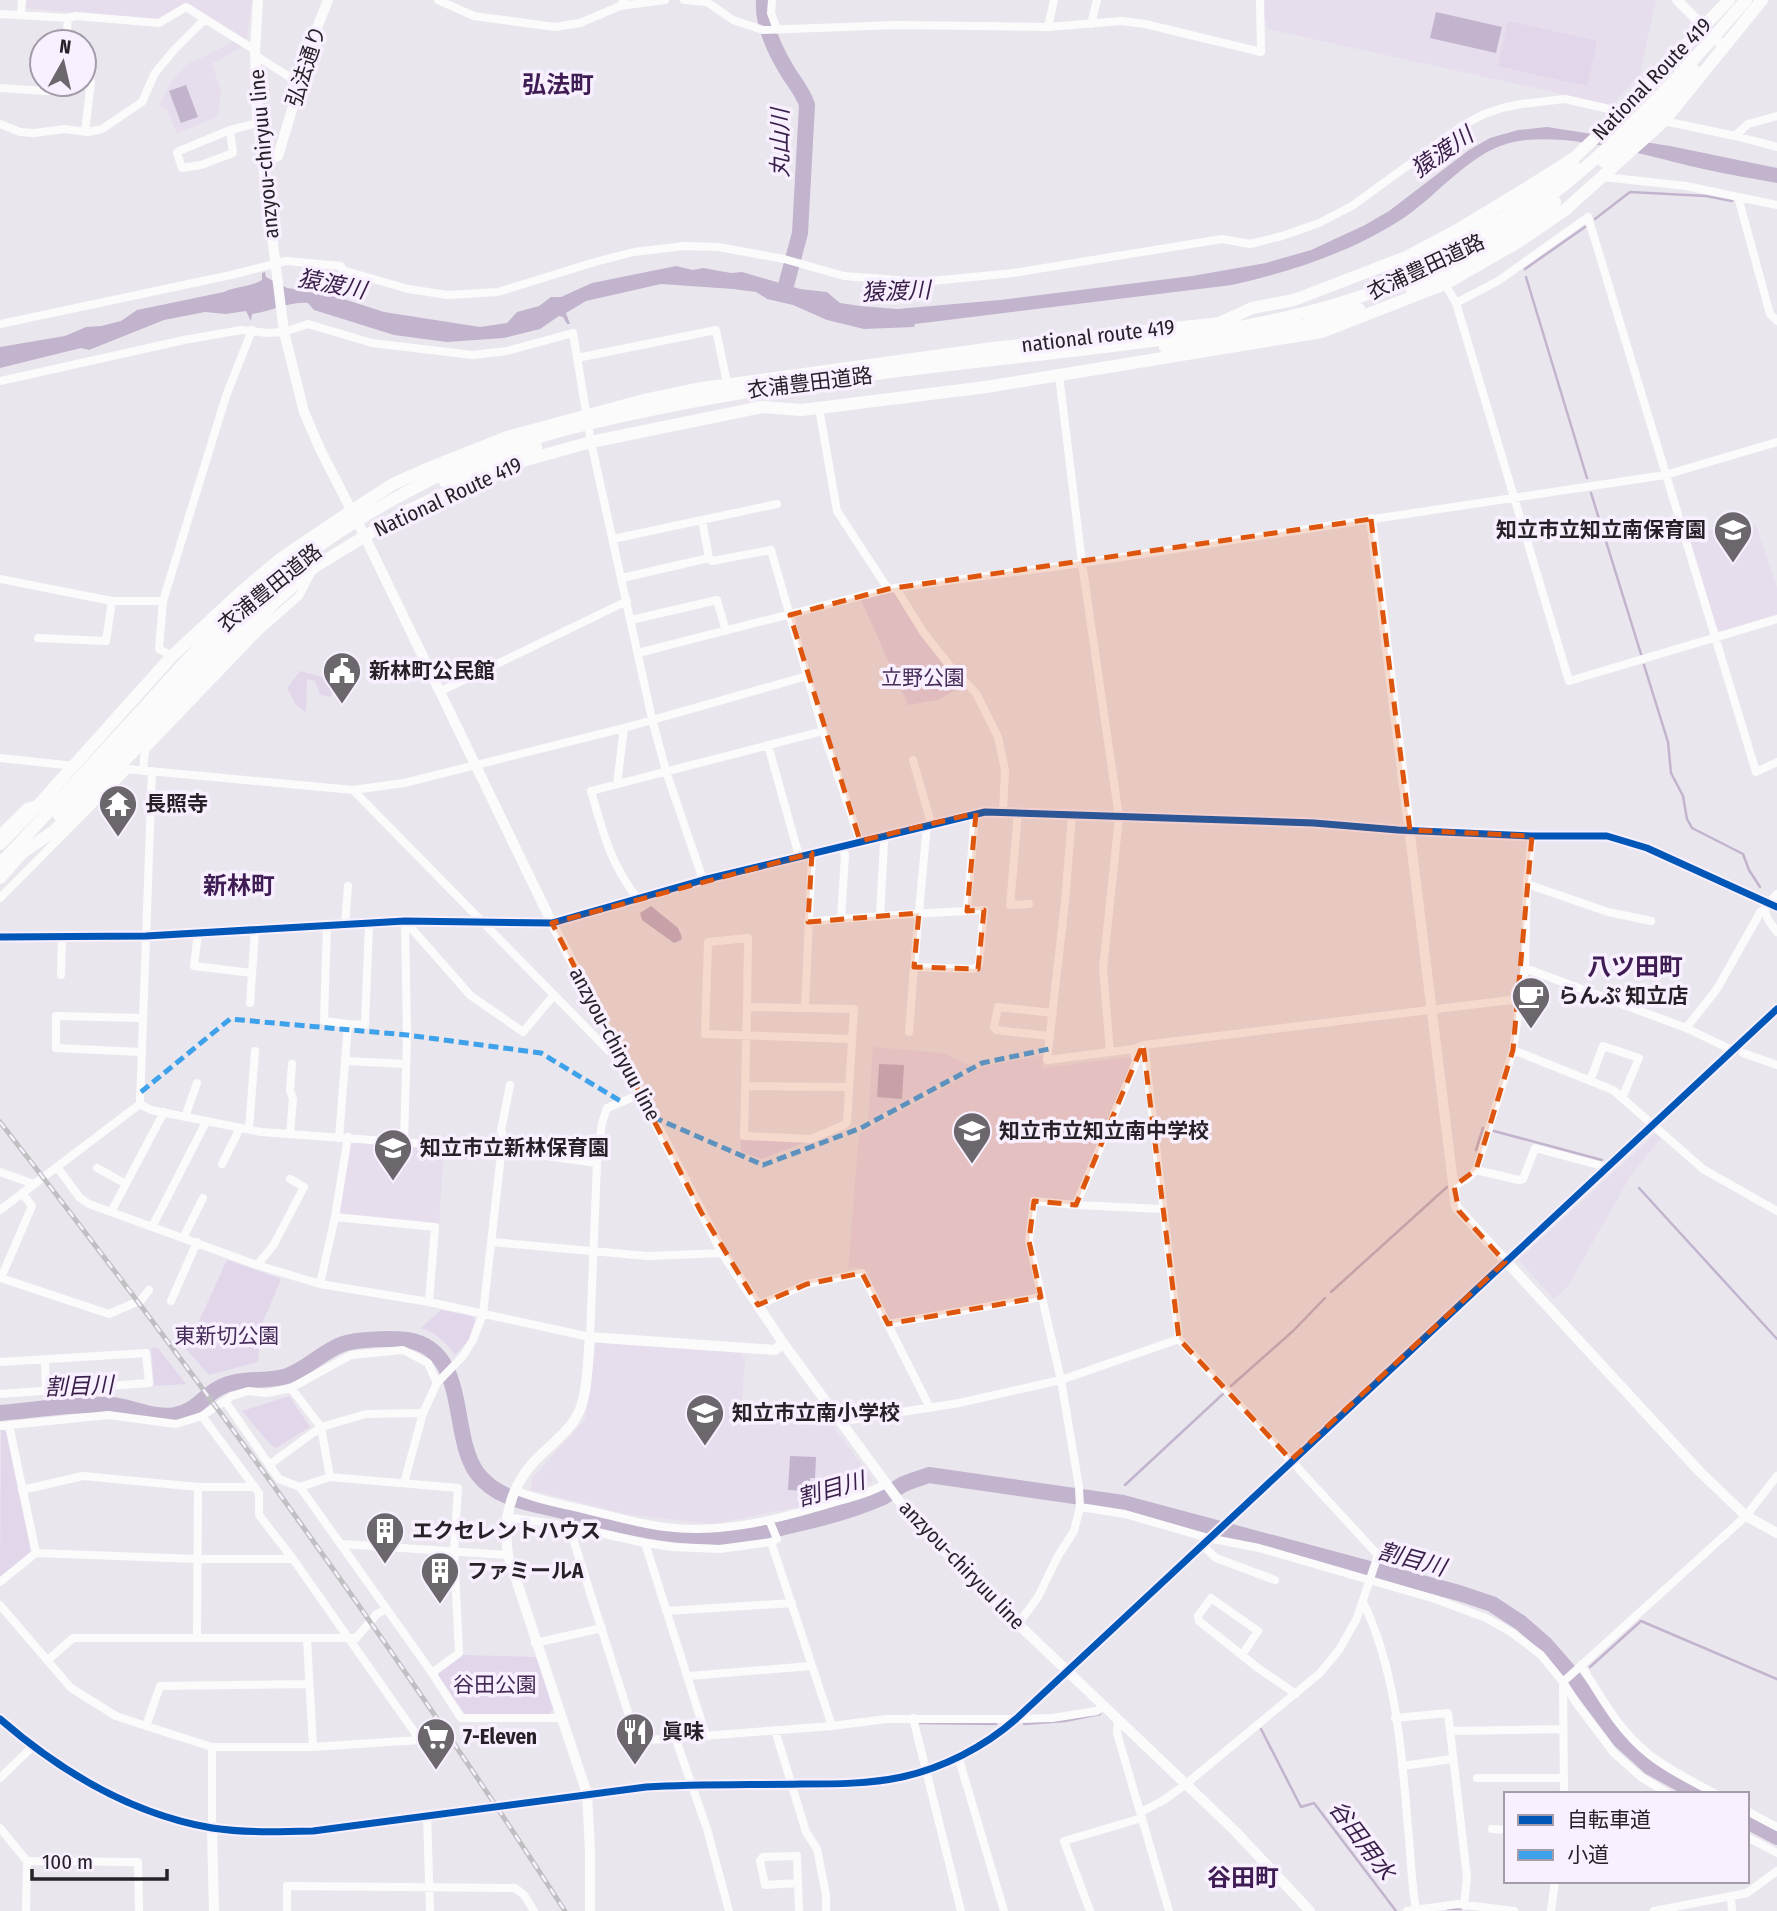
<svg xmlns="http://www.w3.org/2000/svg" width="1777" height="1911" font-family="'Fira Sans Condensed','Noto Sans JP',sans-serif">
<rect width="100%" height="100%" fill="#eae6ee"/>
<!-- built -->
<path fill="#e6dded" d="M24 0H252L247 38 244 40 187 4 160 20 24 8Z
M1265 0H1656L1640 74 1612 105 1268 29 1264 17Z
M233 42 243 46 212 64 221 91 218 116 177 134 167 110 160 106 168 86 186 65Z
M1756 525 1777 588V614L1721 631 1718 630 1689 540 1693 535 1722 527 1733 531Z
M873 1047 943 1053 972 1066 868 1121Z
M1044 1055 1042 1068 1130 1057 1133 1061 1074 1198 1071 1201 1030 1197 1026 1244 1038 1295 889 1320 859 1267 848 1269 859 1134 984 1066Z
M1655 1134 1661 1138 1631 1175 1568 1286 1554 1299 1518 1260Z
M352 1141 444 1149 439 1224 340 1214 339 1210 349 1144Z
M596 1343 741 1353 745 1360 742 1400 809 1416 824 1414 873 1480 868 1484 808 1505 713 1524 626 1514 531 1490 532 1478 585 1420Z"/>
<!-- green -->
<path fill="#e2d6eb" d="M1508 21 1597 41 1587 86 1498 66Z
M895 590 962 682 961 687 938 700 908 705 861 600Z
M300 671 335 680 331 697 320 695 315 681 307 679 306 712 296 705 287 688Z
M741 1139 809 1141 761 1159 741 1152Z
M227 1260 281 1279 260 1329 258 1362 209 1375 186 1349Z
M441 1310 472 1316 475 1320 469 1340 455 1355C445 1341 437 1334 421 1328Z
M151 1348H158L186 1384 154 1386Z
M289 1396 310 1427 276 1448 271 1445 242 1411Z
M1 1428 6 1432 30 1548V1552L0 1578Z
M463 1655 536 1657 553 1709 549 1714H465L438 1676 439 1672Z"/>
<!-- water -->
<path fill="#c2b4cd" d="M1436 12 1502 27 1496 53 1430 38Z
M186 85 198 117 181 123 169 91Z
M1547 127 1670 146 1777 168V183C1751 178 1725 174 1699 168 1647 156 1558 128 1506 144 1468 156 1440 192 1408 215 1355 251 1294 271 1232 285L915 324 914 327 864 329 827 320 793 305 767 299 756 292 733 289 661 284 586 301 566 313 570 324H567L563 317 559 316 540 329 504 338 447 342 394 335 314 310 308 303C289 301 270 312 252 314L251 321 246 311 226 314 205 312 164 320 89 350 81 348 0 368V347L65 336 86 327 101 326 121 321 137 310 224 292C237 286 251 287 262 280V273L265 272 266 277 287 288 328 294 384 312 480 327 507 323 517 312 539 306 551 297H561L592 283 676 266 693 270 703 268 731 273 742 272 800 289 827 292 840 303 860 306 897 309 1000 300 1192 276 1266 263 1311 250 1365 225 1389 211 1469 150 1490 138 1518 130Z
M651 906 678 928 682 937 681 940 674 943 642 920 640 913Z
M879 1064 904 1065 902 1099 877 1097Z
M790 1456 816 1457 815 1478H810L809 1491 788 1490Z"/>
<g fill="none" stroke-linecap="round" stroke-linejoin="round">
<!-- stream -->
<path stroke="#c2b4cd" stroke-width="2.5" d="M1595 219 1630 192 1706 196 1732 201
M1525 269 1585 227
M1526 277 1587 478
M1591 493 1641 654
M1644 665 1668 742 1671 773 1683 796 1687 819 1692 828 1743 854 1749 870 1760 887
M1494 1131 1602 1160
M1476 1150 1483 1128
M1639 1188 1777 1339
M1331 1292 1447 1187
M1231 1386 1293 1331 1325 1298
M1125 1485 1224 1393
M1123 1497V1503
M1590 1667 1641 1621 1777 1679
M1575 1680 1578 1677
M920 1723 996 1724
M1024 1724 1065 1721 1100 1714
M1261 1729 1301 1807 1314 1803 1396 1911
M1448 1909H1462"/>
<!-- river -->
<path stroke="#c2b4cd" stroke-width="16" d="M764 0C762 22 774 48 785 67 792 80 803 91 807 105L800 233 784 293
M0 1413C36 1410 75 1403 112 1405 132 1407 155 1419 175 1415 198 1410 202 1397 219 1388 241 1376 265 1383 287 1376 307 1369 323 1351 343 1344 357 1339 392 1338 407 1340 470 1350 449 1434 477 1473 498 1501 532 1503 563 1511 618 1525 680 1541 737 1536 761 1534 786 1526 810 1521 834 1515 859 1508 881 1498 889 1494 896 1488 904 1484 912 1480 921 1478 929 1475L1123 1503 1459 1593 1492 1604 1521 1623 1545 1644 1567 1669 1620 1740 1650 1767 1699 1794
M1747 1821 1777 1837"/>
<!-- minor -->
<path stroke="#fcfbfc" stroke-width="8" d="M438 0 474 16 555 27 580 23 620 6 624 0
M684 0 707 2 733 20 763 30 896 25 1048 27 1122 21 1145 24 1261 52 1260 0
M772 0 771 13 777 30
M620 6 665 0
M0 14 68 18 66 42
M21 14 22 0
M68 18 76 16 159 23 186 7 255 50
M1091 24 1097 0
M1048 27 1054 0
M255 55 299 83
M84 82H91L85 131
M0 88 61 92 62 84
M1664 121 1735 136 1748 124 1777 116
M0 124 20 132 34 133 65 129 88 132 102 129 142 102 155 73 174 50 205 19
M230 130 233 153 201 165 182 168 177 153 179 151 230 130 258 123
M1735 136 1777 147
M1604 177 1686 186 1777 205
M1738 197 1770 314 1777 321
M1445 284 1456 303 1569 681 1777 619
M1456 303 1498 281 1588 217 1756 772 1777 762
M0 324 231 275 286 261 341 266 342 270 408 289 448 295 498 292 595 262 634 252 684 246 718 247 784 259 844 276 922 282 1013 273 1222 239 1250 244 1282 236 1319 223 1352 206 1462 126 1482 115 1502 108 1521 104 1565 99 1622 112
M577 358 716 330 726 378
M1059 375 1082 563 1119 817 1103 969 1110 1052
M0 381 184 340 241 330 268 333 284 332 308 324 372 343 473 355 507 351 573 333 591 442 652 719 666 771 703 880
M819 408 837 511 888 589
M702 520 709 558
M613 539 777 504
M622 578 709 558 712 561 771 550 823 731 860 841
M0 579 112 601H163
M896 588 923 632 949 665 976 693 998 737 1005 770 1003 812
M631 620 717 600 726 631
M38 638 106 641 112 601
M638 653 888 589 1082 563 1665 475 1777 442
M172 656 159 649 163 601 226 396 252 330
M439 692 627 601
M768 745 799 856
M0 758 75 766
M913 760 931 823
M116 768 353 790 404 783 624 728 807 676
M143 771 145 750 259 631 299 596 310 575
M617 784 624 728
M353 790 609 1051 620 1054
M1018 812 1010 905 1029 904
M1072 815 1065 902 1047 1060 1134 1049 1144 1045 1519 999
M0 833 27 807 35 805
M1532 836 1527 881 1525 968 1513 1050 1613 1090 1703 1169 1777 1211
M1527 884 1608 912 1651 921
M0 898 128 769
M637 898C610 863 603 832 591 791L823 731
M1768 903 1777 894
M1766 905C1763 915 1771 924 1777 932
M967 911 975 814
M880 915 884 843 883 835
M841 919 845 855 842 846
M405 921 470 995 523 1032 554 995
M808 922C867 916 925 913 984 910L979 965 974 969 914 967 927 824
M327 924 324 1021 348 1024 339 1138
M345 924 348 886
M198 933 194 966 252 973
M0 937 146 936 405 921 552 923 703 880 985 812 1314 823 1398 830 1532 836H1607L1647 848 1777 907
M1525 968 1686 1028 1732 1050
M61 975 62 937
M250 1003 255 930
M747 1007 748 938 708 942 705 1034 852 1039
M805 1008 747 1007 744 1136 811 1139 844 1125 847 1122 854 1009 805 1008 812 853
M348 1024 365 1025 369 924
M1686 1028 1717 989 1761 911 1764 910
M909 1032 914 967
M1050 1036 996 1030 994 1027 998 1007 1053 1013
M142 1052 56 1048V1016L142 1018
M1743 1053 1777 1065
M346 1061 406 1064
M1590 1081 1603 1046 1639 1058 1622 1098
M745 1086 849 1087
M140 1104 151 1110 261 1132 495 1149 597 1163
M140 1104 152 771
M185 1117 197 1083
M249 1129 255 1051
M290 1134 293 1099 290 1090 292 1064
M404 1142 407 1035 405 921
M222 1164 240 1128
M57 1167 80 1198 89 1204 257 1265 320 1284 429 1302 590 1337 597 1163 602 1123 607 1108 641 1094
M97 1168 126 1184
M1476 1170 1519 1180 1523 1179 1535 1148 1606 1167
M0 1172 34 1184
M1454 1186 1468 1178 1476 1170 1513 1050
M22 1193 32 1206 1 1278 109 1314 141 1300 149 1290
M1076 1205 1163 1209
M0 1210 140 1104
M111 1212 164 1112
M335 1217 435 1227 429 1302
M152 1227 206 1122
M183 1238 203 1198
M492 1242 647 1256 723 1253
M257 1265 273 1246 304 1187 290 1179
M320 1284 335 1217 348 1137
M171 1301 197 1242
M758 1305 807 1284 862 1273 930 1408
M888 1324 1041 1297
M45 1360 46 1390
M0 1362 146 1353 149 1383 0 1394
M291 1388 321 1427 330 1477
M225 1401 279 1479 300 1487
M842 1423 850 1420 959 1403 1061 1380 1179 1339
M9 1425 36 1553
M0 1426 108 1415 176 1424 202 1416 232 1396 248 1391 267 1393 291 1388 351 1355 403 1350 428 1363 437 1383
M269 1465 321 1427 366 1414 423 1413
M330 1477 458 1488 454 1551 459 1653 432 1673 300 1487Z
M404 1483 423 1413 437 1383 463 1356 473 1340 483 1314 503 1137 501 1130 510 1085
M198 1487H255
M22 1490 83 1476 198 1487 197 1638
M515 1490C537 1500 563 1504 587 1510 613 1516 639 1524 665 1527 719 1534 771 1521 822 1506 844 1499 867 1495 887 1483
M1080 1507 1125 1514 1208 1538 1259 1548 1435 1599 1486 1618 1511 1632 1541 1655 1563 1682 1577 1704 1614 1753 1641 1777 1669 1794
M506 1517 569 1526 645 1543 673 1547 720 1549 771 1542
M770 1522 777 1539 771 1542 832 1726
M569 1526 637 1741 832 1726 886 1719H1016L1052 1718 1097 1711 1103 1706
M645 1543 706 1736
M342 1544 508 1555
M1201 1544 1216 1558 1275 1580
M0 1582 36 1553 197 1559H293
M1363 1602C1396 1670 1402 1753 1408 1828 1411 1855 1411 1882 1416 1909
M0 1605 71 1688 116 1716 146 1726 212 1747H313L420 1740 293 1559 259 1515V1493L202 1416
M666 1611 792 1603
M1018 1624 1038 1597 1058 1556 1074 1531 1080 1507 1079 1487 1061 1380 1029 1241 1034 1201 1076 1205 1136 1062 1134 1049
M307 1639 313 1747
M535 1643 602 1628
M1242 1655 1258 1631 1211 1598 1198 1616 1199 1621 1258 1668 1296 1694
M48 1660 73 1638H356L377 1614 386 1609
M1581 1665C1601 1697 1620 1732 1650 1755 1670 1771 1694 1782 1716 1794
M432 1673 461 1718H560
M689 1676 811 1666
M1563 1682 1746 1516 1777 1476
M1563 1682 1564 1794
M913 1718 961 1911
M1395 1718 1448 1713 1467 1877 1464 1906
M1118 1720 1117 1733 1169 1911
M146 1726 160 1686 309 1684
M775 1730 806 1832 817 1849 826 1895V1911
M1450 1731 1562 1729
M675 1737 707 1829 729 1911
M212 1747V1828
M958 1756 1004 1911
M1402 1766 1452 1759
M0 1778 32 1747
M1477 1778H1563
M1747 1811 1777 1827
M1141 1812 1164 1800 1186 1784 1320 1673 1339 1650 1357 1618 1378 1555 1179 1339 1144 1045
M427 1815 430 1911
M0 1828 27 1861 138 1862 139 1911
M1492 1829 1506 1830
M1747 1837 1777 1853
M798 1883 765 1885 760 1861 763 1857 797 1856 799 1911
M1731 1898 1732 1911
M26 1911 27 1861
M287 1911V1886L515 1888 524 1895 534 1911
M1090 1911 1064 1841 1142 1818
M1407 1911 1458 1904 1514 1911
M1551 1911 1555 1881
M1654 1911 1747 1893 1777 1871"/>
<!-- tertiary -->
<path stroke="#fcfbfc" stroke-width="10" d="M1677 0 1723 46
M263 162 278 156 315 33 328 0
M1371 519 1456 1207 1699 1471 1746 1516 1777 1533
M0 1719C61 1772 130 1814 212 1828 245 1833 279 1832 313 1831L646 1787C698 1784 750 1785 801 1784 835 1784 869 1784 902 1777 943 1768 984 1747 1016 1719L1777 1009
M212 1828 214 1911
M590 1911V1850L587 1794 508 1555C503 1520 509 1491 532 1464 545 1449 562 1438 574 1421 589 1399 587 1363 590 1337L775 1350 783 1343"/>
<!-- secondary -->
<path stroke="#fcfbfc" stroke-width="10" d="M258 0 255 50 257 116 284 332 304 412 320 449 364 535 552 923 723 1253 783 1343 910 1516 1018 1624 1235 1831 1310 1911"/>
<!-- trunk -->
<path stroke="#fcfbfc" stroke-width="12" d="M1604 162 1655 115 1694 70
M1397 270C1462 245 1520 210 1574 166
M1412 289C1463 264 1510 237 1555 202
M1165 347 1303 326 1359 309
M445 482 536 447
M59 815 222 640 301 569
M0 844 41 802 172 656 242 591 280 559 351 511 393 484 431 467 507 437 644 400 702 388 993 348 1220 323 1252 308 1294 300 1406 257 1459 229 1533 184 1574 158 1614 120 1729 0
M0 864C47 814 92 764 138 714 170 679 201 643 236 611 304 551 384 499 467 463 519 440 577 426 633 414 785 380 941 367 1096 348 1226 332 1351 314 1467 251 1579 190 1664 94 1746 0
M0 878 22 853 54 831 135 750 203 676 274 603 313 568 401 514 473 480 526 460 591 442 762 407 802 410 986 387 1322 332 1445 284 1520 241 1565 210 1664 121 1762 0"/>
<!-- rail casing -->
<g stroke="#c0bfc2" stroke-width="5">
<path id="rail" d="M0 1122C199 1377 389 1639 565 1911"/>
</g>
<!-- rail -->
<use href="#rail" stroke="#f8efff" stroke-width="2.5" stroke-dasharray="8" stroke-linecap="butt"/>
<!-- quiet -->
<path stroke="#3ea2eb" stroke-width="5" stroke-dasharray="10 5" stroke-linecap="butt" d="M141 1092 230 1019 407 1035 541 1053 622 1102
M653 1117 763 1165 861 1128 982 1063 1049 1049"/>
<!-- cycleway casing -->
<g stroke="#f8efff" stroke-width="11">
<path id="cycleway" d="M0 937 146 936 405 921 552 923 703 880 985 812 1314 823 1398 830 1532 836H1607L1647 848 1777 907
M0 1719C61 1772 130 1814 212 1828 245 1833 279 1832 313 1831L646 1787C698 1784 750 1785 801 1784 835 1784 869 1784 902 1777 943 1768 984 1747 1016 1719L1777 1009"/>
</g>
<!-- cycleway -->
<use href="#cycleway" stroke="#0057b8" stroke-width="7"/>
</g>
<!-- marked area -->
<path fill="#de560d" fill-opacity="0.2" stroke="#de560d" stroke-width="5" stroke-dasharray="14 9" stroke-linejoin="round" d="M1371 519 1410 830 1532 836 1513 1050 1476 1170 1454 1186 1459 1211 1505 1262 1291 1460 1179 1339 1143 1044 1076 1205 1034 1201 1029 1241 1041 1297 888 1324 862 1273 807 1284 758 1305 701 1212 552 923 812 853 808 922 919 913 914 967 978 969 984 910 967 911 976 813 860 841 790 615 888 589Z"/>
<!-- icons -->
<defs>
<g id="school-pin" transform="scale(2.0125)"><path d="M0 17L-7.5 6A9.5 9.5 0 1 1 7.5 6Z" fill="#6b676d" stroke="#f8efff"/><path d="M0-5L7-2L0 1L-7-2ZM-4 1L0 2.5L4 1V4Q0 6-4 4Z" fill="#fff"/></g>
<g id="civic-pin" transform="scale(2.0125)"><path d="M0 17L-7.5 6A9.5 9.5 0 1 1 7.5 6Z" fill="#6b676d" stroke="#f8efff"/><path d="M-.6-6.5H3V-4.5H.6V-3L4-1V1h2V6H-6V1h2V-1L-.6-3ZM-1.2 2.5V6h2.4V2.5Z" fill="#fff"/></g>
<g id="temple-pin" transform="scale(2.0125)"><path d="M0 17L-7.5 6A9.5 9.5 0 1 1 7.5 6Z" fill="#6b676d" stroke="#f8efff"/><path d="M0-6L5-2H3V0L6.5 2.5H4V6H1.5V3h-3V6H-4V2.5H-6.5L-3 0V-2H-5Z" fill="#fff"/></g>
<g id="cafe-pin" transform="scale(2.0125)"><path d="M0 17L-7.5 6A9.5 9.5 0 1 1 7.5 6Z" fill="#6b676d" stroke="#f8efff"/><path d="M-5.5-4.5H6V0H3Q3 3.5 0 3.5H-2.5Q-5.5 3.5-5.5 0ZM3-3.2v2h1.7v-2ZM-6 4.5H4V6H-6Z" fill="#fff"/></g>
<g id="building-pin" transform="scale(2.0125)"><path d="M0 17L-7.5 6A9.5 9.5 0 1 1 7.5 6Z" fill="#6b676d" stroke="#f8efff"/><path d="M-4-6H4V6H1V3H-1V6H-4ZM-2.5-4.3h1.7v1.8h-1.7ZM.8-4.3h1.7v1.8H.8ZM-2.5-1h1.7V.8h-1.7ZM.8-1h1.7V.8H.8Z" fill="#fff"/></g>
<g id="restaurant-pin" transform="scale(2.0125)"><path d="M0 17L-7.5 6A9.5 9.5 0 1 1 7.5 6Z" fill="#6b676d" stroke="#f8efff"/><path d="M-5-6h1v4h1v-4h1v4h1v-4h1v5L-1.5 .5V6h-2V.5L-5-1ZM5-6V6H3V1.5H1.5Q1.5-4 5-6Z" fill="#fff"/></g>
<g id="supermarket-pin" transform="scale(2.0125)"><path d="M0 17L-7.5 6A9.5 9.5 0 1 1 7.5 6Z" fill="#6b676d" stroke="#f8efff"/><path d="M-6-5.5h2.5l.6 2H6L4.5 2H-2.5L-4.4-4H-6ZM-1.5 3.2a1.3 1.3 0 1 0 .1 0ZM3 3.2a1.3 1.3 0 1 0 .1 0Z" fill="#fff"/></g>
</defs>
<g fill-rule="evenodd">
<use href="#school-pin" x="1733" y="530"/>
<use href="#civic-pin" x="342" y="671"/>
<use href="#temple-pin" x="118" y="804"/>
<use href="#cafe-pin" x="1531" y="996"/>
<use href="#school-pin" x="972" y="1131"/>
<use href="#school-pin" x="393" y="1148"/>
<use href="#school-pin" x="705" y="1413"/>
<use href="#building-pin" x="385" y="1531"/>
<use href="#building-pin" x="440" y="1571"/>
<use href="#restaurant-pin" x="635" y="1732"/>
<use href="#supermarket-pin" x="436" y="1737"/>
</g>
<g text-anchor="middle" stroke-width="7" stroke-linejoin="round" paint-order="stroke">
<!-- street labels -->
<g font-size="21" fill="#262228" stroke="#f8efff">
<text transform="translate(306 66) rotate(-72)" y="7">弘法通り</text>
<text transform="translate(1652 79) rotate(-46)" y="7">National Route 419</text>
<text transform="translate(264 154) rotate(-95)" y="7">anzyou-chiryuu line</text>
<text transform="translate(1426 267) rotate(-25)" y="7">衣浦豊田道路</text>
<text transform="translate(1098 336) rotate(-7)" y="7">national route 419</text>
<text transform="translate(810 383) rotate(-7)" y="7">衣浦豊田道路</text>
<text transform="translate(448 497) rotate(-25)" y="7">National Route 419</text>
<text transform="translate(270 588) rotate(-39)" y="7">衣浦豊田道路</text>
<text transform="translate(615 1044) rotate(62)" y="7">anzyou-chiryuu line</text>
<text transform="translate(962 1565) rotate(46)" y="7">anzyou-chiryuu line</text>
</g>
<!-- poi labels -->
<g font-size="21" font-weight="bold" fill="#262228" stroke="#f8efff" text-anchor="start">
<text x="1706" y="537" text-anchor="end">知立市立知立南保育園</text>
<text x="369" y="678">新林町公民館</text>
<text x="145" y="811">長照寺</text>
<text x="1558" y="1003">らんぷ 知立店</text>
<text x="999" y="1138">知立市立知立南中学校</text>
<text x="420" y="1155">知立市立新林保育園</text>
<text x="732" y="1420">知立市立南小学校</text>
<text x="412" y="1538">エクセレントハウス</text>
<text x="467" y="1578">ファミールA</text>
<text x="662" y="1739">眞味</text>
<text x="463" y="1744">7-Eleven</text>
</g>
<!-- park labels -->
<g font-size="21" fill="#462c58" stroke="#f8efff">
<text x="923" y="685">立野公園</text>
<text x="227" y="1343">東新切公園</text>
<text x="495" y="1692">谷田公園</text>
</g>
<!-- water labels -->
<g font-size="23" font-style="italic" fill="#381e48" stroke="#f8efff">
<text transform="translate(780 143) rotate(-90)" y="8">丸山川</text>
<text transform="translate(1442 152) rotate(-35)" y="8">猿渡川</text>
<text transform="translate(332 284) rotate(11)" y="8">猿渡川</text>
<text transform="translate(896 291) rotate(-2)" y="8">猿渡川</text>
<text transform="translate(79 1386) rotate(-2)" y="8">割目川</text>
<text transform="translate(831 1489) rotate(-16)" y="8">割目川</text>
<text transform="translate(1412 1559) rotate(15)" y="8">割目川</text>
<text transform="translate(1362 1840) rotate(53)" y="8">谷田用水</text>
</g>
<!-- quarter labels -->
<g font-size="24" font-weight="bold" fill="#3f1d54" stroke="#f8efff">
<text x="558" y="93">弘法町</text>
<text x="239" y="894">新林町</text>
<text x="1635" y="975">八ツ田町</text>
<text x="1243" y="1886">谷田町</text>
</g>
</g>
<!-- legend -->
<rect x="1504" y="1792" width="245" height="91" fill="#f8efff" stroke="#a49da9" stroke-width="2"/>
<rect x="1518" y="1815" width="35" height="10" fill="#0057b8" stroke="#a49da9" stroke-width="2"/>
<text x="1567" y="1827" font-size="21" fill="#262228">自転車道</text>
<rect x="1518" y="1850" width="35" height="10" fill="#3ea2eb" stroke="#a49da9" stroke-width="2"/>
<text x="1567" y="1862" font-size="21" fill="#262228">小道</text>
<!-- north arrow -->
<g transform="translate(63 63) rotate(8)"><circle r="33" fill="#f8efff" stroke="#a49da9" stroke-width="2"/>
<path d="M0-5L12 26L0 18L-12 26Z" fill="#6b676d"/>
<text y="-10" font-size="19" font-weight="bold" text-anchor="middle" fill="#262228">N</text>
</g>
<!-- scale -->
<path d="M32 1869v10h135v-10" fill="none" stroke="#262228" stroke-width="3.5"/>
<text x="42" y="1869" font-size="21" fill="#262228" stroke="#f8efff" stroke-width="5" paint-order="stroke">100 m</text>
</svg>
